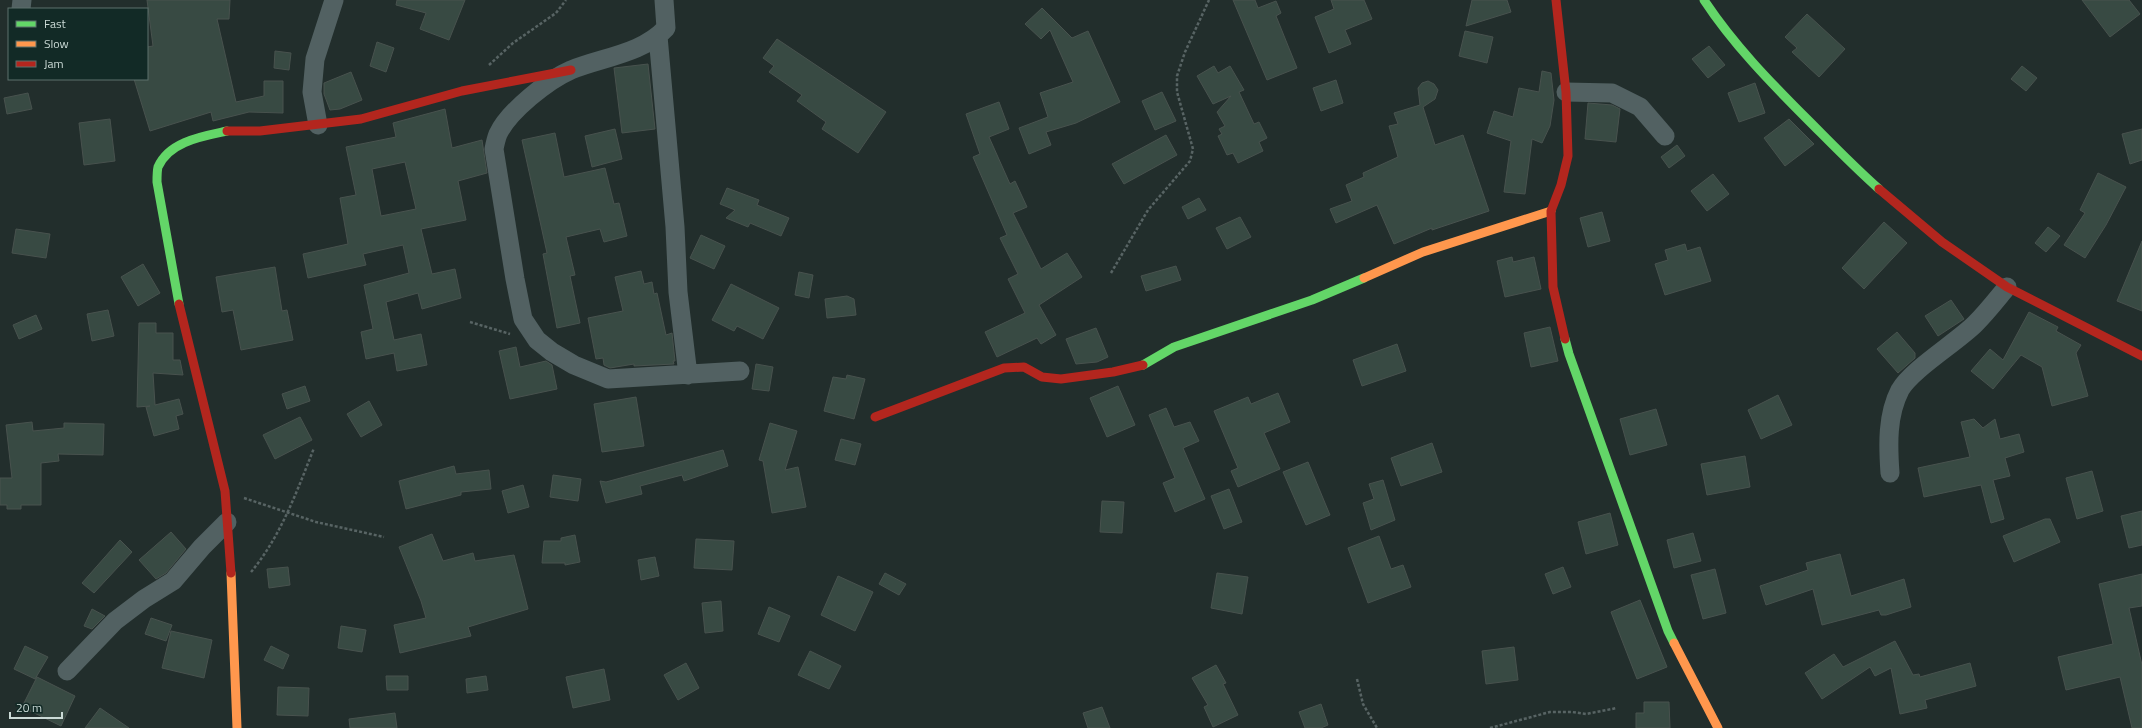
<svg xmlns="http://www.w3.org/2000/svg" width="2142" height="728" font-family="'Titillium Web',sans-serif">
<rect width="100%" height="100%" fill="#222e2c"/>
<!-- building -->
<path fill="#384a43" stroke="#48524e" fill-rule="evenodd" d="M147 0H230L229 19H217L236 102 264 96V81H283V113L249 112 213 121 211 112 150 131 134 79H147V47L153 46Z
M397 0H465L449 40 420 29 426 13 396 5Z
M1233 0H1255L1258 8 1276 1 1281 13 1276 16 1297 68 1267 80Z
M1331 0H1364L1372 19 1345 30 1351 44 1329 53 1315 17 1334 9Z
M1472 0H1507L1511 12 1466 26Z
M2082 0H2129L2140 14 2110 37Z
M1042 8 1072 38 1088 31 1120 102 1076 123 1046 132 1051 145 1029 154 1019 128 1048 117 1040 93 1073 82 1050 30 1041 39 1025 24Z
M1807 14 1845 49 1819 77 1792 52 1797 48 1785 37Z
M1465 31 1493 37 1487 63 1459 56Z
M777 39 886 112 858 153 822 129 826 122 797 101 802 95 769 72 774 66 763 58Z
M377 42 394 48 386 72 370 66Z
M1709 46 1725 65 1708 78 1692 59Z
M275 51 291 53 289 70 274 68Z
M648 64 655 129 622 133 614 68Z
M1214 66 1218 73 1230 66 1244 90 1239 92 1254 124 1259 122 1267 138 1259 142 1263 151 1238 163 1233 153 1227 155 1218 136 1222 134 1219 129 1225 126 1217 112 1231 96 1213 104 1197 76Z
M2022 66 2037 78 2026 91 2011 79Z
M1542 71 1551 73 1554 100 1550 126 1542 143 1532 139 1525 194 1504 192 1511 141 1487 133 1494 111 1513 117 1519 88 1539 92Z
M351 72 362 100 340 109 330 110 324 94V83Z
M1336 80 1343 103 1321 111 1313 88Z
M1428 81 1434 84 1438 90 1435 99 1423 107 1435 145 1463 135 1489 211 1432 230V228L1394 244 1377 205 1336 223 1330 209 1352 201 1346 185 1364 177 1363 173 1398 157 1389 126 1398 124 1394 113 1420 105 1418 88 1422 83Z
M1755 83 1765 113 1739 122 1728 93Z
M1162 92 1176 121 1155 130 1142 101Z
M28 93 32 109 7 114 4 98Z
M999 102 1009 129 989 137 1010 184 1015 181 1027 207 1013 213 1041 269 1067 253 1082 277 1039 305 1056 335 1041 344 1037 338 997 357 985 332 1025 313 1008 279 1018 274 1000 238 1007 235 973 157 980 154 966 114Z
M1588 103 1612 105 1620 109 1616 142 1585 139Z
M445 109 452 148 482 140 487 173 458 181 466 220 421 229 432 274 455 269 461 298 422 309 418 293 386 302 394 340 421 334 427 365 397 371 394 353 366 359 361 332 373 329 364 285 409 273 403 245 363 254 366 265 308 278 303 254 348 244 340 198 356 195 346 147 396 137 393 123ZM405 162 416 209 381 216 372 169Z
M110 119 115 161 84 165 79 123Z
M1789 119 1814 144 1785 166 1764 138Z
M615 129 622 159 592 167 585 136Z
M2142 129V160L2130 164 2122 134Z
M555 133 564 177 605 168 614 204 619 203 627 236 604 242 600 229 566 237 575 275 570 276 580 323 557 328 543 254 547 253 522 140Z
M1166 135 1177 155 1124 184 1112 164Z
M1677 145 1685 156 1669 168 1661 157Z
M2098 173 2126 187 2106 225 2085 258 2064 245 2085 213 2080 210Z
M1713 174 1729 194 1707 211 1691 191Z
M727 188 759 200 757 205 789 218 781 236 750 223 748 227 726 218 735 210 720 204Z
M1199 198 1206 210 1188 219 1182 207Z
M1602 212 1610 241 1588 247 1580 218Z
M1240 217 1251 237 1227 249 1216 228Z
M1884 222 1907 243 1864 289 1842 268Z
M2048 227 2060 236 2046 252 2035 243Z
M16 229 50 234 46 258 12 253Z
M701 235 725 246 714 269 690 258Z
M2142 241V311L2117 301Z
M1685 244 1687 251 1700 247 1711 281 1665 295 1655 264 1668 260 1665 250Z
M1512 257 1513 262 1534 257 1541 289 1505 297 1497 261Z
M143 264 160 293 138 306 121 277Z
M1176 266 1181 280 1146 291 1141 276Z
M275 267 282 311 287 310 293 340 241 350 233 310 222 312 216 277Z
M641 271 644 284 652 282 654 294 657 293 666 335 672 333 675 361H673L674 364 634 366V364L610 368 604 365 603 358 596 359 588 318 623 311 615 277Z
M799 272 813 275 809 298 795 295Z
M731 284 779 308 763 339 737 326 734 331 712 320Z
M847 296 854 299 856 315 827 318 825 299Z
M1951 300 1964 319 1938 336 1925 316Z
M108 310 114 336 92 341 87 314Z
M2029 312 2058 327 2056 331 2081 345 2076 353 2088 396 2052 406 2042 367 2021 355 1993 389 1971 371 1990 349 2003 360Z
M36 315 42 329 19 339 13 325Z
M139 323H156V333H173V360H180L183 375 153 373 155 405 179 399 183 414 176 416 179 429 154 436 146 407 150 406 137 407Z
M1550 327 1558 361 1531 367 1524 333Z
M1096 328 1108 357 1097 362 1076 364 1066 339Z
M1897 332 1915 353V358L1898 373 1877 349Z
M1397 344 1406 371 1362 386 1353 360Z
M516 347 520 367 546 361 552 365 557 389 510 399 499 351Z
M756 364 773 367 769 391 752 389Z
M847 375 865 379 854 419 824 411 833 377 846 379Z
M305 386 310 401 287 409 282 394Z
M1118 386 1135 425 1107 437 1090 398Z
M1278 393 1290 422 1264 433 1280 469 1238 487 1231 471 1238 468 1214 411 1248 397 1251 404Z
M1778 395 1792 425 1761 439 1748 410Z
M636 397 644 446 602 452 594 404Z
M369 401 382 425 361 437 347 414Z
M1166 408 1174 427 1190 422 1199 441 1183 448 1205 499 1175 512 1163 483 1175 478 1149 415Z
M1656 409 1667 445 1630 455 1620 419Z
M300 417 312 440 275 459 263 435Z
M1974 419 1983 428 1995 419 2000 439 2019 434 2024 452 2005 458 2010 476 1993 480 2004 519 1991 523 1981 485 1924 497 1918 468 1970 457 1961 422Z
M32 422 33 431 64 428V423L104 424 103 455 58 454 59 461 41 463V505H21V509H7V505H0V478H12L6 425Z
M770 423 797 431 785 470 798 467 806 507 772 513 763 461 759 460Z
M841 439 861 444 855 465 835 460Z
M1432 443 1442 472 1401 486 1391 458Z
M723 450 728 466 684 481 682 475 640 486 642 494 606 503 600 481 606 482Z
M1745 456 1750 487 1707 495 1701 464Z
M1308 462 1330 515 1306 525 1283 472Z
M454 466 456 474 489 470 491 489 461 492V495L406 509 399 481Z
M2092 471 2103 511 2077 519 2066 478Z
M553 475 581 479 578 501 550 497Z
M1383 480 1395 520 1371 530 1363 503 1374 499 1369 484Z
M523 485 529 507 508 513 502 491Z
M1229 489 1242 522 1224 529 1211 496Z
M1102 501 1124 502 1122 533 1100 532Z
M2142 511V545L2129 548 2121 516Z
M1610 513 1618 545 1586 554 1578 522Z
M2045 519H2050L2060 542 2014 562 2003 536Z
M171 532 186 549 166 573 156 579 139 560Z
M1693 533 1701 561 1674 568 1667 540Z
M432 534 443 561 473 553 475 561 514 555 528 609 468 627 471 636 400 653 394 625 426 618 421 601 399 547Z
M575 535 580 562 565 565V563H542L544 541H561V538Z
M1379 536 1391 569 1403 565 1411 587 1368 603 1348 548Z
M696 539 734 541 732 570 694 568Z
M120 540 132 552 94 593 82 583Z
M1840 554 1851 596 1904 579 1911 607 1886 615H1881L1879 610 1822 625 1813 589 1766 605 1760 586 1808 570 1806 563Z
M655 557 659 576 641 580 638 560Z
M288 567 290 585 269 588 267 569Z
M1563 567 1571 587 1553 594 1545 574Z
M1715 569 1726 613 1703 619 1691 575Z
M885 573 906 584 899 595 879 584Z
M1217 573 1248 577 1242 614 1211 608Z
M2142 574V606L2129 608 2142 665V728H2132L2120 677 2066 690 2058 657 2113 644 2099 584Z
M838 576 873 592 855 631 821 615Z
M1640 600 1667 667 1637 679 1611 612Z
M721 601 723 631 705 633 702 603Z
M769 607 790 616 779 642 758 634Z
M92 609 105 616 92 629 84 626Z
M151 618 172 625 166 641 145 634Z
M341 626 366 630 362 652 338 648Z
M171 631 212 640 204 678 162 668Z
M1895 641 1913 675 1919 674 1920 677 1970 663 1976 686 1925 700 1927 708 1900 714 1891 668 1875 676 1870 667 1822 699 1805 673 1834 654 1843 667Z
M25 646 48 657 35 679 14 669Z
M271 646 289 655 283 669 264 660Z
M1514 647 1518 680 1486 684 1482 651Z
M810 651 841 666 829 689 798 675Z
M686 663 699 688 678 700 664 675Z
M1216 665 1226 683 1223 684 1238 715 1213 727 1204 707 1208 705 1192 678Z
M604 669 610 700 573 708 566 677Z
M386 676H408V690H387Z
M486 676 488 690 467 693 466 679Z
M37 677 75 696 61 726 22 707Z
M278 687 309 688 308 716 277 715Z
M1644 702H1669L1670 728H1636V713H1644Z
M1321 704 1328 725 1321 728H1305L1299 712Z
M1102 707 1110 728H1088L1083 713Z
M100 708 129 728H85Z
M395 713 397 728H350L349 719Z"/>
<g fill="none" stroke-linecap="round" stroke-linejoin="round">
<!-- path -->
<path stroke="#586464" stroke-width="2.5" stroke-dasharray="3 2" stroke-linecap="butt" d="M489 65 513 43 556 13 566 0
M1111 273 1148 210 1190 161 1193 149 1177 92V76L1185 52 1209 0
M470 322 510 334
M244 498 316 522 384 537
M251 572C281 536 297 491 314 448
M1357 679 1363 704 1377 728
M1490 728 1550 712H1572L1586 714 1617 708"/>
<!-- street -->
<path stroke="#526162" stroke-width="19" d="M664 0 666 28C642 54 603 57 571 70 548 80 509 111 498 134 496 139 495 144 494 149L515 279 523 319 537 340 552 352 574 365 608 379 740 371
M21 9 22 0
M658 36 675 227 678 292 688 375
M1566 92 1612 93 1640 107 1665 136
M318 125 312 92 315 59 334 0
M1890 473C1888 445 1887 415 1900 390 1911 370 1957 342 1975 324 1987 312 1997 299 2007 287
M67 671 115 621 144 599 173 581 202 547 227 522"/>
<!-- fast -->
<path stroke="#63d668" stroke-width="9" d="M1704 0C1733 44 1770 82 1807 119 1831 143 1854 167 1879 189
M179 304 157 182C157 177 157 171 158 167 169 141 204 136 227 131
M1565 339 1569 354 1668 631 1674 643
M1143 365 1174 347 1312 300 1364 278"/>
<!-- slow -->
<path stroke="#ff974d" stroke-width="9" d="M1364 278 1423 252 1551 211
M231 573 237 728
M1674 643 1718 728"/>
<!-- jam -->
<path stroke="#b3261e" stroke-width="9" d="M1556 0 1566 92 1568 156 1561 185 1551 211 1553 287 1565 339
M227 131H260L361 119 462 91 571 70
M1879 189 1942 242 2007 287 2142 356
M179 304 225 491 231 573
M875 417 1004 368 1024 367 1042 377 1061 379 1113 372 1143 365"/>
</g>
<!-- legend -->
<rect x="8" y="8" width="140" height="72" fill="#122a26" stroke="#5c706c"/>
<rect x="16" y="21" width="20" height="6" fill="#63d668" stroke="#5c706c"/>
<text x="44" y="28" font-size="12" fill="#cbdad6">Fast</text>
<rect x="16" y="41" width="20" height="6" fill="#ff974d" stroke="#5c706c"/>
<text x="44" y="48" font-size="12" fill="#cbdad6">Slow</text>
<rect x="16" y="61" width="20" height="6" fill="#b3261e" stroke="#5c706c"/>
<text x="44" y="68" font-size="12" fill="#cbdad6">Jam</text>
<!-- scale -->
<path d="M10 712v6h52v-6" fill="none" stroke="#cbdad6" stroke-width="2"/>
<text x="16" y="712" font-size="12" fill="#cbdad6" stroke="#122a26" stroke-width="3" paint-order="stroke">20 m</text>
</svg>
